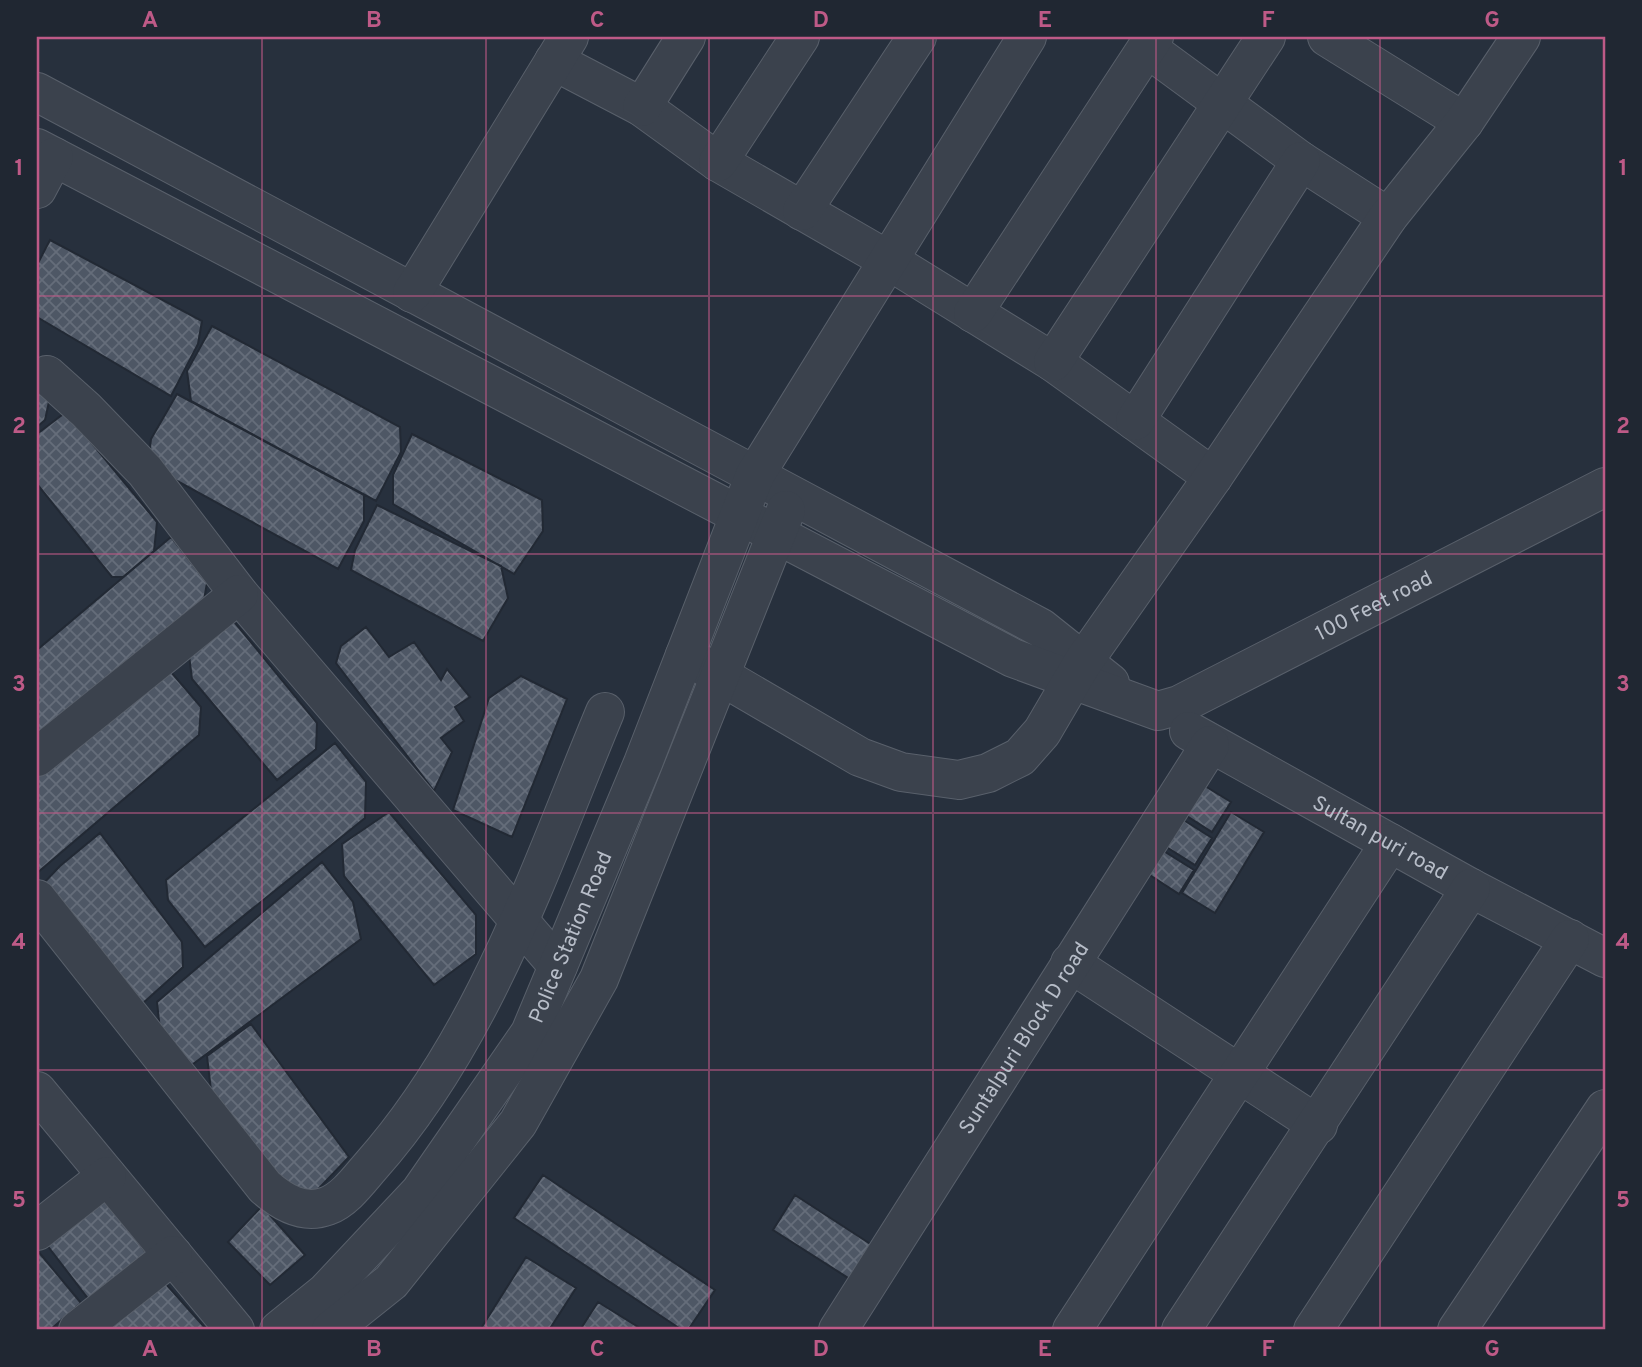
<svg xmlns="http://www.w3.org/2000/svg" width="1642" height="1367" font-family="Overpass,sans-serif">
<defs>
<pattern id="building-cross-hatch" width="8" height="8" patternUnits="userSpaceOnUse" patternTransform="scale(1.75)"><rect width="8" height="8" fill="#4e5765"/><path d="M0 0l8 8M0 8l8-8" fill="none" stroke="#656d7a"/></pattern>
</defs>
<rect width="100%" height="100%" fill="#27303d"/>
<!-- building -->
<path fill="url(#building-cross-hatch)" stroke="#222934" stroke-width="2" d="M50 240 202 321 198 344 171 396 37 317V265Z
M212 326 400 427 401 452 376 501 191 401 187 371Z
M37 371 52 388 45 420 37 427Z
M177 394 364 495V521L338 569 148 465 151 439Z
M66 412 157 522 154 551 123 577H112L37 484V434Z
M412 434 542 500 543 531 514 574 393 504V475Z
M377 505 501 566 508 598 483 641 351 570 355 550Z
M171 537 207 583 202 611 45 740 37 732V650Z
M227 613 317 723 316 749 277 780 192 679 188 647Z
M366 627 389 657 414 642 441 680 447 669 470 697 455 707 464 721 441 738 452 752 434 791 336 663 341 646Z
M165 665 201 707 199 735 37 873V772Z
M521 676 567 699 512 837 453 810 489 698Z
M335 743 366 782 365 818 205 947 168 900 166 880Z
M1195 780 1231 802 1212 832 1176 809Z
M389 812 476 915V954L434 985 344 876 342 844Z
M1231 812 1264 832 1215 913 1182 893Z
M1174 814 1212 838 1195 865 1157 841Z
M100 833 182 942 183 967 142 1004 41 886 60 866Z
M1154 845 1194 870 1179 894 1139 868Z
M322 862 353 902 361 939 189 1067 160 1030 157 1002Z
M251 1024 349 1157 301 1207 212 1099 207 1056Z
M543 1175 715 1290 688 1330H682L514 1218Z
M98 1190 150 1258 93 1305 40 1236Z
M795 1195 875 1247 853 1281 773 1230Z
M262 1206 305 1255 270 1285 228 1242Z
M37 1250 81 1303 50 1330H37Z
M526 1257 576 1288 549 1330H480Z
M157 1274 207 1330H87Z
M598 1302 643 1330H580Z"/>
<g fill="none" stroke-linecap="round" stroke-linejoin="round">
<!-- minor casing -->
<g stroke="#59606b" stroke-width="40">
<g id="minor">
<path d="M1327 37 1464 122"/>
<path d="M1147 48 1301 161 1388 217"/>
<path d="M554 61 642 107 718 162 888 260 1053 362 1213 477"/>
<path d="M37 92 1041 628 1110 683"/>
<path d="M642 107 686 37"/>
<path id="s1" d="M37 148 1013 658 1158 711 1179 705 1605 487"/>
<path d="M718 162 800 37"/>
<path d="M37 189 54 157"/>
<path d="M802 211 917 37"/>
<path d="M412 293 569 37"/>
<path d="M973 313 1154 37"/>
<path d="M1053 362 1266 37"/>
<path d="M47 375 86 410 145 471 239 594 558 966"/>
<path d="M1135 421 1301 161"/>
<path d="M685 655 860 757 901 772 959 780 988 773 1020 757 1042 732 1083 662 1213 477 1388 217 1464 122 1521 37"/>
<path id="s2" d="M1189 731 1471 888 1605 958"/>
<path d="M37 757 239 594"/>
<path d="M37 899 265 1187C282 1202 303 1215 327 1206 344 1200 358 1181 370 1167 484 1039 540 868 605 712"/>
<path d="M1070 963 1318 1125"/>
<path d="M37 1091 235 1330"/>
<path d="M37 1231 107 1176"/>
<path d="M78 1330 173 1255"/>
<path id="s3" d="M279 1330 326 1292 420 1192 530 1033 643 763 755 475 1027 37"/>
<path d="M331 1330 391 1282 518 1123 599 979 786 510"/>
<path id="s4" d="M838 1330 1210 745"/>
<path d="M1072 1330 1390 843"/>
<path d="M1181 1330 1471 888"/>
<path d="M1313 1330 1570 939"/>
<path d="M1457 1330 1605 1109"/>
</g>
</g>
<!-- minor -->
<use href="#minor" stroke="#3b424d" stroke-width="38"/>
</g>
<!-- grid -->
<path fill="none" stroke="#be5a87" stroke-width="2" stroke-opacity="0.55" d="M262 37V1330M486 37V1330M709 37V1330M933 37V1330M1156 37V1330M1380 37V1330M37 296H1605M37 554H1605M37 813H1605M37 1070H1605"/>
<g text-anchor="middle" stroke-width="7" stroke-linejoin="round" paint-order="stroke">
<!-- street labels -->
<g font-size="21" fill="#b7bdc8" stroke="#202732">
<text dy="7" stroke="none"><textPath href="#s1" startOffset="1496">100 Feet road</textPath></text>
<text dy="7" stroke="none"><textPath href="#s2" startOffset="219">Sultan puri road</textPath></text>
<text dy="7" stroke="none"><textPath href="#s3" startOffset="495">Police Station Road</textPath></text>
<text dy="7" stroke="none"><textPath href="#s4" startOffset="346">Suntalpuri Block D road</textPath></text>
</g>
</g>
<!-- border -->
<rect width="1642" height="1367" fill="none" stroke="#202732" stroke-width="77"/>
<rect x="38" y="38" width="1566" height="1290" fill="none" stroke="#be5a87" stroke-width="2.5"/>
<g font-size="23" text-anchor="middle" font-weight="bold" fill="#be5a87">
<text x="150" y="27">A</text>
<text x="374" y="27">B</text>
<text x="597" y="27">C</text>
<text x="821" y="27">D</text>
<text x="1045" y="27">E</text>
<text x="1268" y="27">F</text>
<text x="1492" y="27">G</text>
<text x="19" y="175">1</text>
<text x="1623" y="175">1</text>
<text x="19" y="433">2</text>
<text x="1623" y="433">2</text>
<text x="19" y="691">3</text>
<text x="1623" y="691">3</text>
<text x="19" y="949">4</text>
<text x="1623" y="949">4</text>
<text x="19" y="1207">5</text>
<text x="1623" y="1207">5</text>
<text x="150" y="1356">A</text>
<text x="374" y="1356">B</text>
<text x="597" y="1356">C</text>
<text x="821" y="1356">D</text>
<text x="1045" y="1356">E</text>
<text x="1268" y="1356">F</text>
<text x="1492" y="1356">G</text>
</g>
</svg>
